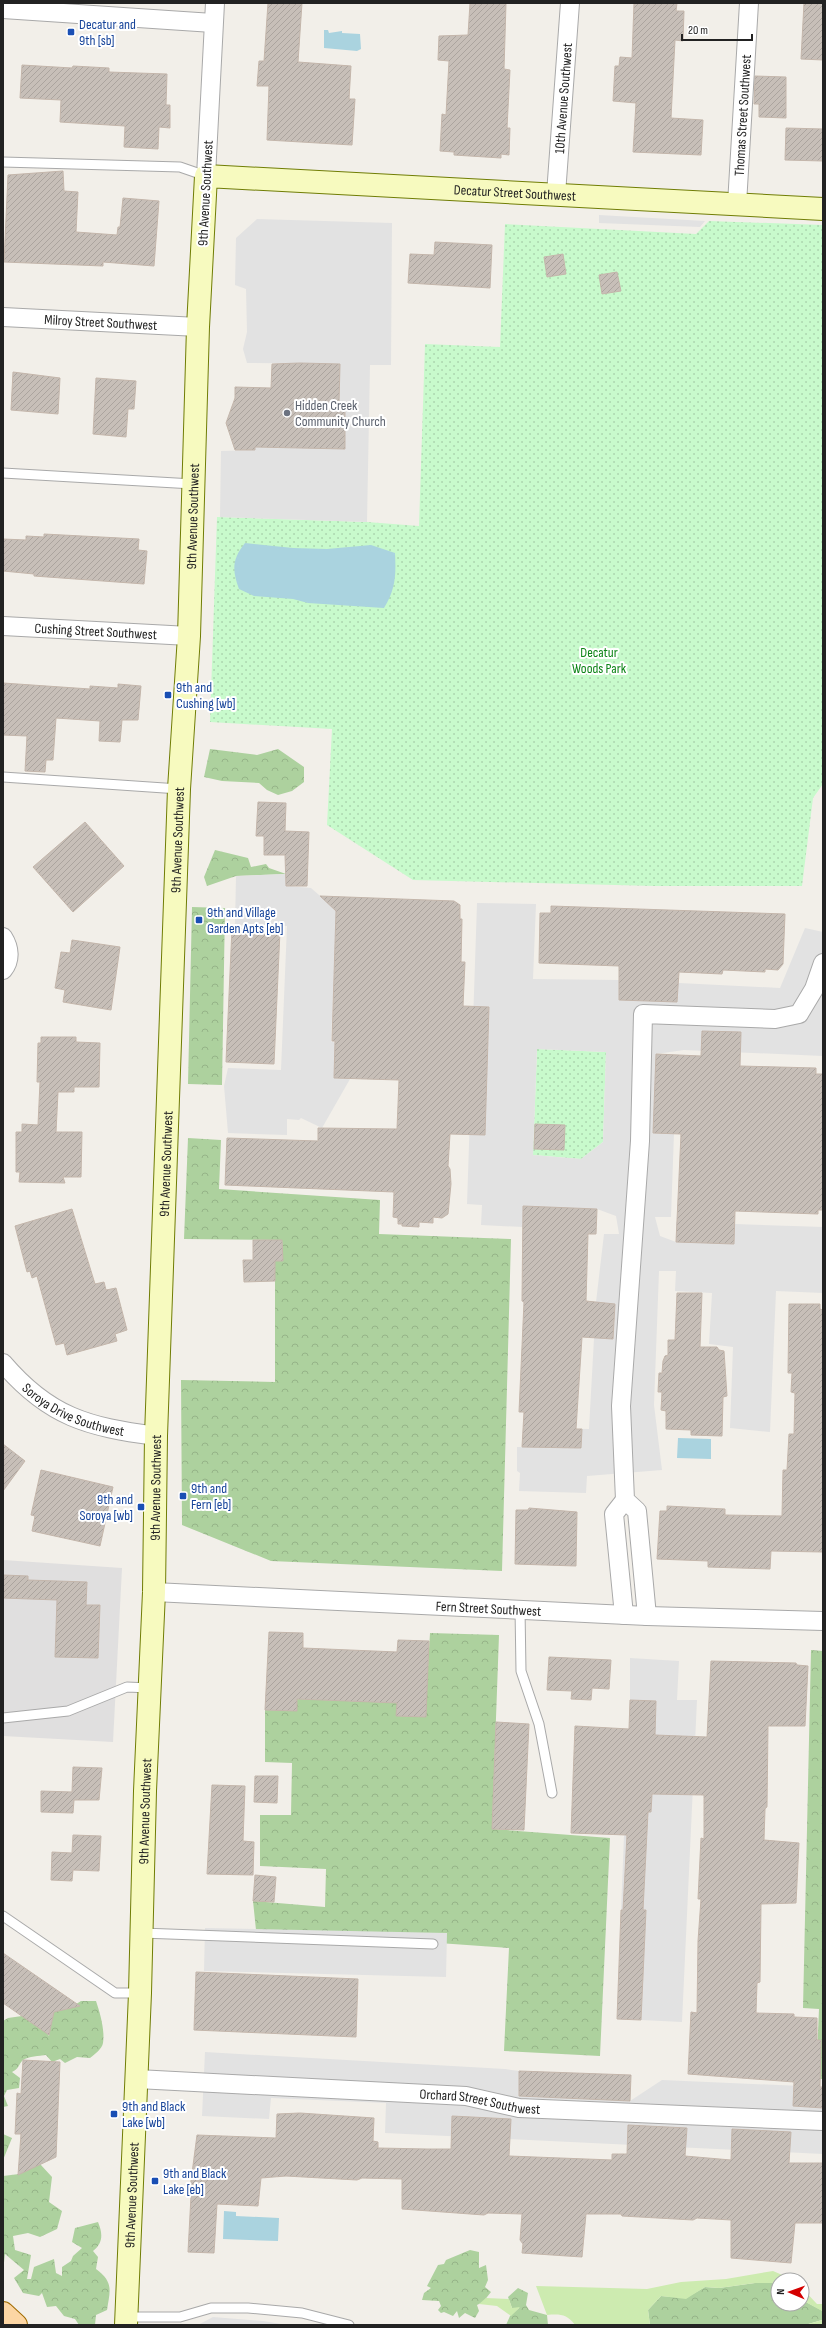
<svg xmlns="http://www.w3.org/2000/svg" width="826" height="2328" font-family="'Sofia Sans Condensed',sans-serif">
<defs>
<pattern id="forest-crowns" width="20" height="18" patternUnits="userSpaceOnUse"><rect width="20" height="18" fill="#add19e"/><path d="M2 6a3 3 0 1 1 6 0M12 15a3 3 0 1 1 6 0" fill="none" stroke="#95b388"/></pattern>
<pattern id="park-dots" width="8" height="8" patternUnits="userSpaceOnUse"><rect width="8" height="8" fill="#c8facc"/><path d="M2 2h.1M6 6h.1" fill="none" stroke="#acd6af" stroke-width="1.8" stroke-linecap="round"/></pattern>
<pattern id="building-hatch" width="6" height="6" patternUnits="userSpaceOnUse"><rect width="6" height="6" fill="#c7bfb8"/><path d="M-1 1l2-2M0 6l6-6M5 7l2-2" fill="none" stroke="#aba49e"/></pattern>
</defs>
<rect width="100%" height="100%" fill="#f2efe9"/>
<!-- residential -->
<path fill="#e0dfdf" d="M3 1560 122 1568 113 1742 3 1736Z"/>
<!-- forest -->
<path fill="url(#forest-crowns)" d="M210 749 257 755 278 749 304 767V782L292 791 278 795 267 790 259 783 222 781 204 777Z
M215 850 248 858 251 867 266 864 269 868 286 874 236 876 207 886 204 877Z
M192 907 225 908 222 1085 188 1084Z
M188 1138 221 1140 219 1189 380 1200 379 1234 511 1239 502 1571 271 1561 182 1525 181 1380 275 1382V1261L283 1260 282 1240 184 1239Z
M430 1633 499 1635 492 1829 610 1838 600 2056 504 2051 509 1948 256 1930 253 1901 325 1907 326 1869 260 1866V1815H291L292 1763 265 1762V1710L296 1711 297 1699 397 1703V1716L425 1717Z
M811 1650 823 1651V2079H816L819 2009 803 2008Z
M81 2001H96C100 2013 105 2030 103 2043 102 2049 95 2054 90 2058L77 2057 65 2063 60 2059 52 2062 46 2055C39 2056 29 2056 23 2060 18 2065 19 2069 12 2072L20 2078 19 2088 7 2090 4 2096 8 2106 3 2107V2021L8 2018 22 2016 24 2008 30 2012 29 2022 41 2024 49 2036 52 2012 70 2008Z
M3 2134 12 2138 3 2160Z
M40 2164 52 2177 49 2202 62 2211 57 2229 40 2237 28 2233 13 2236 15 2250 31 2255 27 2279H31L34 2267 54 2259 56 2273 62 2276V2267L71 2261 73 2256 82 2248 72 2242 75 2228 98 2222C103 2234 103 2243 93 2251L98 2257 96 2269C114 2282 110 2291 107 2310L96 2315 95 2325H79L75 2319 64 2316 56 2306 47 2307 42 2293 39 2296 23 2293 14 2278 24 2270 5 2254 3 2271V2176L19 2174Z
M470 2250 479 2252V2268L486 2265 488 2280 485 2287 491 2292 483 2302 477 2305 479 2311 475 2318 465 2313 459 2318 457 2311 453 2316 444 2312 441 2313 438 2310 441 2306 439 2301 422 2300 424 2293 431 2288 427 2286 438 2265 444 2264 446 2260Z
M755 2283H778V2304H802V2300L823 2311 822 2320 805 2325H650L648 2310 661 2296 686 2298 705 2287 719 2288Z
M518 2288 528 2293 526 2305 529 2310 547 2315 548 2325H506L510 2316 519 2308H512L508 2297Z"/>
<!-- park -->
<path fill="url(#park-dots)" d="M709 221 823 225V784L813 798 802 886H654L413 880 327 825 332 729 210 722 217 517 367 522 419 526 425 344 500 347 505 224 696 234Z
M537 1049 606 1052 603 1142 581 1159 533 1155Z"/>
<!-- garden -->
<path fill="#cdebb0" d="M773 2271 794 2280H778V2283H755L719 2288 705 2287 686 2299 661 2296 648 2310 650 2325H575C567 2314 560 2314 547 2315L536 2286 647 2289 681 2282 726 2279Z
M802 2288 817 2304H823V2325H805L822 2320V2311L802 2300Z
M486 2298 509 2299 512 2308 520 2307 511 2316 497 2306 479 2304Z"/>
<!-- parking -->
<path fill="#e2e2e2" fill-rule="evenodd" d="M599 215 705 221 700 227 599 223Z
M257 219 392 223 391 365H370L367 522 220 517 221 451 255 450V447L345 449V403H339L340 364 247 363 243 349 247 332 246 289 235 285 236 238Z
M286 874V886L311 888 319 895 337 903 331 1041 335 1043 334 1078 350 1079 322 1128 301 1118 299 1120 287 1119V1135L228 1133 224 1086 228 1068 281 1070 287 926 235 925 236 876Z
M477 903 536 904 533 979 619 980 780 988 805 928 823 932V1056L684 1050 656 1054 674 1133 671 1217H655L660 1236 676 1242V1222L823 1227V1293L776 1291 770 1432 730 1428 733 1347 709 1344 712 1293 675 1291 676 1271H659L654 1405 662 1470 587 1476 586 1493 519 1491 520 1473 517 1471V1447H522L523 1428 589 1429 596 1302 604 1234H619L616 1216 597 1209 524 1206 523 1227 481 1225 482 1205 467 1204ZM537 1049 606 1052 603 1142 581 1159 533 1155Z
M630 1658 679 1661 677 1700H697L682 2022 641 2020 646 1911 621 1910 625 1811 651 1812 656 1702 630 1700Z
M205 1928 447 1933 446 1977 204 1971Z
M205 2052 505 2069 519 2071V2096L630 2101 662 2080 823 2087V2154L385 2133 386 2103 271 2098 269 2119 202 2116Z
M213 2317 263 2321 287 2325H198Z"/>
<!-- water -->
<path fill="#aad3df" d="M324 30H328L329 33 342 31V33L360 34 361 49 357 51 324 48Z
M245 543 293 548 327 549 371 545 395 553C396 574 396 589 384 608L308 603 293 599 254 596 239 589C232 570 232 559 245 543Z
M678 1438 711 1439V1459L677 1458Z
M224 2211 236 2212V2216L279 2218 278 2241 223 2239Z"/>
<!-- building -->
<path fill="url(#building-hatch)" stroke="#c4b6ab" d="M268 3H302L298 62 351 66 349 99H355L352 145 267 140 269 86H257L259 61H264Z
M470 3H506L504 69 510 70 507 128H510L509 155 501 154V158L454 155V152L440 151 442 114 446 115 449 61 438 60 439 36 468 35Z
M634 3H677L676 11H684L683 41 675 40 671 118 703 120 701 155 633 152 636 103 613 101 615 66H619L620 57 632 58Z
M804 3H823V60L801 59Z
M22 65 72 68 73 66 109 68V72L167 74 166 105H170V128L159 127 158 149 124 147 125 126 60 122 61 100 20 98Z
M755 76 786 77V118L759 117V104H754Z
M786 128 823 129V161L785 160Z
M63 171 64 191 78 192 76 232 117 235 118 227H120L123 198 159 201 154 266 103 262V266L4 262 8 175Z
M435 242 492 245 490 288 408 283 410 254 434 255Z
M563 254 566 274 547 277 544 257Z
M617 272 621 291 602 294 599 275Z
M300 363 340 364 339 403H345V449L255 447V450H235L226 423 235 398V387L271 388 272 364Z
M13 372 60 378 58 414 11 410Z
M96 378 136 381 134 409H128L126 437 93 434Z
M44 534 139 539 138 550 147 551 144 584 34 576V574L3 571V539L26 540V536L44 537Z
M3 683 90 689V686L118 688V684L141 686 138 720H122L120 742 99 741 100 721 56 718 53 760H46L45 772 25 771 27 736 3 735Z
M258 802 286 803 285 831 309 832 307 886H286L285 855H264V836H256Z
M85 822 124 866 73 912 33 867Z
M320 896 454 901 460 905V919H462L461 962H465L463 1006 489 1007 485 1135 450 1134 448 1166 450 1169 451 1184 448 1214 442 1218 433 1217V1223L419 1222V1227L402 1226V1224H398V1218L393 1217 394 1192 225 1185 227 1138 318 1141V1128L397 1129 399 1080 334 1078 335 1041H332L336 911Z
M551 906 785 914 783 964 778 970 765 969V972L723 970 722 974 679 972 677 1002 619 1000V966L539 963 540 913H551Z
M232 928 280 931 274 1064 226 1062Z
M72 940 120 947 111 1010 63 1002 65 990 55 988 61 952 70 953Z
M702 1031 741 1032 740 1066 816 1068V1074H823V1210H818V1214L735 1211 734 1244 676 1242 681 1134 653 1133 656 1054 701 1056Z
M41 1037H76V1042L100 1043 99 1087H74V1092H58L56 1132H82L81 1177H63L65 1183 19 1182 20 1172H16V1132H22V1124L38 1125 40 1082H37L38 1043H41Z
M535 1124 565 1125 564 1150 534 1149Z
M523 1206 597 1209 596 1234H588L586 1301 615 1304 613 1339 582 1337 576 1429H582L581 1448 522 1447 524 1412H519L524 1302 522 1301Z
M72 1209 95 1284 104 1282 106 1290 116 1288 127 1330 115 1334 117 1341 67 1355 64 1343 56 1345 37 1276 32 1278 30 1271 27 1272 15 1226Z
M253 1240H282L283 1261H275V1281L244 1282 243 1260H253Z
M677 1293H702L700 1347H717L719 1350 724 1351 727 1396 723 1397 722 1436 691 1435V1430L666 1429V1411L661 1410 662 1392H658L659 1373H662L663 1361 665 1356 668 1355V1340H675Z
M789 1304H820V1309L823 1310V1552L771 1551 770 1569 708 1567V1561L657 1559 660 1511H667V1506L725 1509V1515L782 1516 783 1470H787L789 1434H794L795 1393 791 1392 792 1373H788Z
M3 1444 25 1461 3 1491Z
M41 1470 113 1487 100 1546 32 1531 35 1516 31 1515Z
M529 1508 577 1512 576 1566 515 1564 516 1510H528Z
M3 1575 28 1576V1580L87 1582 86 1605H100L98 1658 55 1657 57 1600 3 1598Z
M269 1632 303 1633V1648L397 1652 398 1640 429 1641 426 1717 396 1716 397 1703 297 1699V1711L265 1710Z
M549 1657 611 1660 609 1689 592 1688 591 1700 571 1699 572 1691 547 1690Z
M711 1661 796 1663 797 1665 808 1666 805 1726H768L767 1807 765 1809 764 1840 799 1843 796 1903 761 1904 760 1982 757 1983 756 2013 794 2014V2017L817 2018V2040H821L820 2087H823V2108L793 2106 794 2082 688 2074 691 2012 697 2013 698 1941 701 1899H698L701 1838 704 1839V1795L652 1794 651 1812H648L643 1910H646L641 2020 617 2019 621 1910H623L627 1835 571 1833 575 1726 629 1729 630 1700 656 1701 655 1735 707 1737Z
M496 1722 529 1724 524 1830 492 1829Z
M73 1767 102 1768 99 1800H74L73 1813 41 1812V1791L72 1792Z
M255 1776H278L277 1803 254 1802Z
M212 1785 245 1786 243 1841 254 1842 253 1875 207 1874Z
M73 1835 101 1836 99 1871 73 1870 72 1881 51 1880 52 1852 72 1853Z
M255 1875 276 1877 274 1902 253 1901Z
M3 1953 80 2006 54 2012 49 2035 3 2003Z
M196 1972 358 1979 356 2037 194 2030Z
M23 2060 60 2062 56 2157 18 2175 21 2134H15L17 2093 21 2094Z
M519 2071 631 2075 630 2101 519 2096Z
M300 2113 374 2118 373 2141 378 2142V2148L427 2149H451L452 2116 511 2119 509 2156 612 2160V2154H627L628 2125 687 2128 685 2156 731 2160 732 2129 791 2132 789 2163H823V2223H795L791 2263 731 2258V2220L697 2218 693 2220 622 2216 621 2214H586L582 2257 522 2253 523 2244 520 2240 522 2214 488 2213 484 2215 402 2209V2179L362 2178 357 2180 286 2176 261 2178 258 2206 217 2204 214 2253 188 2252 191 2196H189L197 2135 276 2138 277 2114Z"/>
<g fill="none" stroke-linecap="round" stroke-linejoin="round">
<!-- lane casing -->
<g stroke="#a9a9a9" stroke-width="11">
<path id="lane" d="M3 162 180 167 206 176
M3 473 193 484
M3 777 179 789
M520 1609 521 1671 539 1724 552 1793
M3 1718 68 1711 127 1687 150 1688
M3 1916 115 1993H140
M142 1933 433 1944
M126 2317H180L211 2308H248L302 2313 349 2325"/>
</g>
<!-- street casing -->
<g stroke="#a9a9a9" stroke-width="20">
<g id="street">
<path d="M3 9 213 23"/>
<path d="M206 176 215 3"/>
<path id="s1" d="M556 194 570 3"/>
<path id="s2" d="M737 204 749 3"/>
<path id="s3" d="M3 317 198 327"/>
<path id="s4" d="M3 626 189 636"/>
<path d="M3 937C10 948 11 960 3 970"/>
<path id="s5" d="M3 1363C49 1417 88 1427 156 1436"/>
<path id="s6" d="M154 1592 647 1616 823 1621"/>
<path d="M624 1615 614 1514 625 1500"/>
<path d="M647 1616 637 1511 625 1500 621 1406 640 1141 643 1014 775 1019 799 1014 814 989 823 963"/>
<path id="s7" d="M137 2079 466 2096 519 2108 823 2121"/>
</g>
</g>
<!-- secondary casing -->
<g stroke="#707d05" stroke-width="24">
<g id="secondary">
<path id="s8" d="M126 2325 140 1993 145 1791 154 1592 156 1436 179 789 189 636 198 327 206 176 823 209"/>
</g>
</g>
<!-- primary casing -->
<g stroke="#a06b00" stroke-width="24">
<path id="primary" d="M3 2313 16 2325"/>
</g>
<!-- lane -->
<use href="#lane" stroke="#fff" stroke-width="9"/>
<!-- street -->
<use href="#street" stroke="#fff" stroke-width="18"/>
<!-- secondary -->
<use href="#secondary" stroke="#f7fabf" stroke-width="22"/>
<!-- primary -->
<use href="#primary" stroke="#fcd6a4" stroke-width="22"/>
</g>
<!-- markers -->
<g fill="#1a4fb4" stroke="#fff" stroke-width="1.5">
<rect x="67" y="28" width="8" height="8" rx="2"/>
<rect x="164" y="691" width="8" height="8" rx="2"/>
<rect x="195" y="916" width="8" height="8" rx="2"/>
<rect x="179" y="1492" width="8" height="8" rx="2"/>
<rect x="137" y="1503" width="8" height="8" rx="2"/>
<rect x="110" y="2110" width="8" height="8" rx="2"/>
<rect x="151" y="2177" width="8" height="8" rx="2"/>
</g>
<circle fill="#6b7280" stroke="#fff" stroke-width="1.5" cx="287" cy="413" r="4"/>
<g text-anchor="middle" stroke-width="4" stroke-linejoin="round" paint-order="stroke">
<!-- transit labels -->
<g font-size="14" fill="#164399" stroke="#fff" text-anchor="start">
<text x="79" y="29">Decatur and<tspan x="79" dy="16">9th [sb]</tspan></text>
<text x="176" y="692">9th and<tspan x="176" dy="16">Cushing [wb]</tspan></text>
<text x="207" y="917">9th and Village<tspan x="207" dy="16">Garden Apts [eb]</tspan></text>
<text x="191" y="1493">9th and<tspan x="191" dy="16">Fern [eb]</tspan></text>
<text x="133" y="1504" text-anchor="end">9th and<tspan x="133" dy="16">Soroya [wb]</tspan></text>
<text x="122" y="2111">9th and Black<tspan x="122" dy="16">Lake [wb]</tspan></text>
<text x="163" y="2178">9th and Black<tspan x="163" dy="16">Lake [eb]</tspan></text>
</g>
<!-- street labels -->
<g font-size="14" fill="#222" stroke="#fff">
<text dy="5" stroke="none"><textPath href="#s1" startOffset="96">10th Avenue Southwest</textPath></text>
<text dy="5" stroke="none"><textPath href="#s2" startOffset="89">Thomas Street Southwest</textPath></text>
<text dy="5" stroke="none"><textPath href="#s8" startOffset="2460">Decatur Street Southwest</textPath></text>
<text transform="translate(205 193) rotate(-87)" y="5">9th Avenue Southwest</text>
<text dy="5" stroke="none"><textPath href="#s3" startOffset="98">Milroy Street Southwest</textPath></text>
<text dy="5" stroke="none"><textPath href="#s8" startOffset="1810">9th Avenue Southwest</textPath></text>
<text dy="5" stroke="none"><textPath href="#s4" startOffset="93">Cushing Street Southwest</textPath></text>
<text dy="5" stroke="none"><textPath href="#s8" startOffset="1486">9th Avenue Southwest</textPath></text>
<text dy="5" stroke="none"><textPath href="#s8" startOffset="1162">9th Avenue Southwest</textPath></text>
<text dy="5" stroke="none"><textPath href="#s5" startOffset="87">Soroya Drive Southwest</textPath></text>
<text dy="5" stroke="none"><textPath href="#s8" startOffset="838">9th Avenue Southwest</textPath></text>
<text dy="5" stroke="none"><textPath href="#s6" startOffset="335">Fern Street Southwest</textPath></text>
<text dy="5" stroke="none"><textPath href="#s8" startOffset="514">9th Avenue Southwest</textPath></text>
<text dy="5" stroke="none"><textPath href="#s7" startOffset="344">Orchard Street Southwest</textPath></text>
<text dy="5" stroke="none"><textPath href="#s8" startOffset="130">9th Avenue Southwest</textPath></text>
</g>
<!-- worship labels -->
<g font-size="14" fill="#5b616d" stroke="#fff" text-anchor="start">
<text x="295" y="410">Hidden Creek<tspan x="295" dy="16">Community Church</tspan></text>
</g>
<!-- park labels -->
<g font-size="14" fill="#0c8416" stroke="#fff">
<text x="599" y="657">Decatur<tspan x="599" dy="16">Woods Park</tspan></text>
</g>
</g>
<!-- border -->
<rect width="826" height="2328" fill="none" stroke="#222222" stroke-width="8"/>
<!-- north arrow -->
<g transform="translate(790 2292) rotate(272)"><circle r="19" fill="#ffffff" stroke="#a7a7a7"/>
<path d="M0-3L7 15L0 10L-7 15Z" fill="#d40000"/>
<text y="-6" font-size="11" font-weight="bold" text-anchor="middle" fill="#222222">N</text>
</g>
<!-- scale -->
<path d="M682 34v6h70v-6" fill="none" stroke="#222222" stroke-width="2"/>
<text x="688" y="34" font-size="12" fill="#222222" stroke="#ffffff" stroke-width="3" paint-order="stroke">20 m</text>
</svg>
